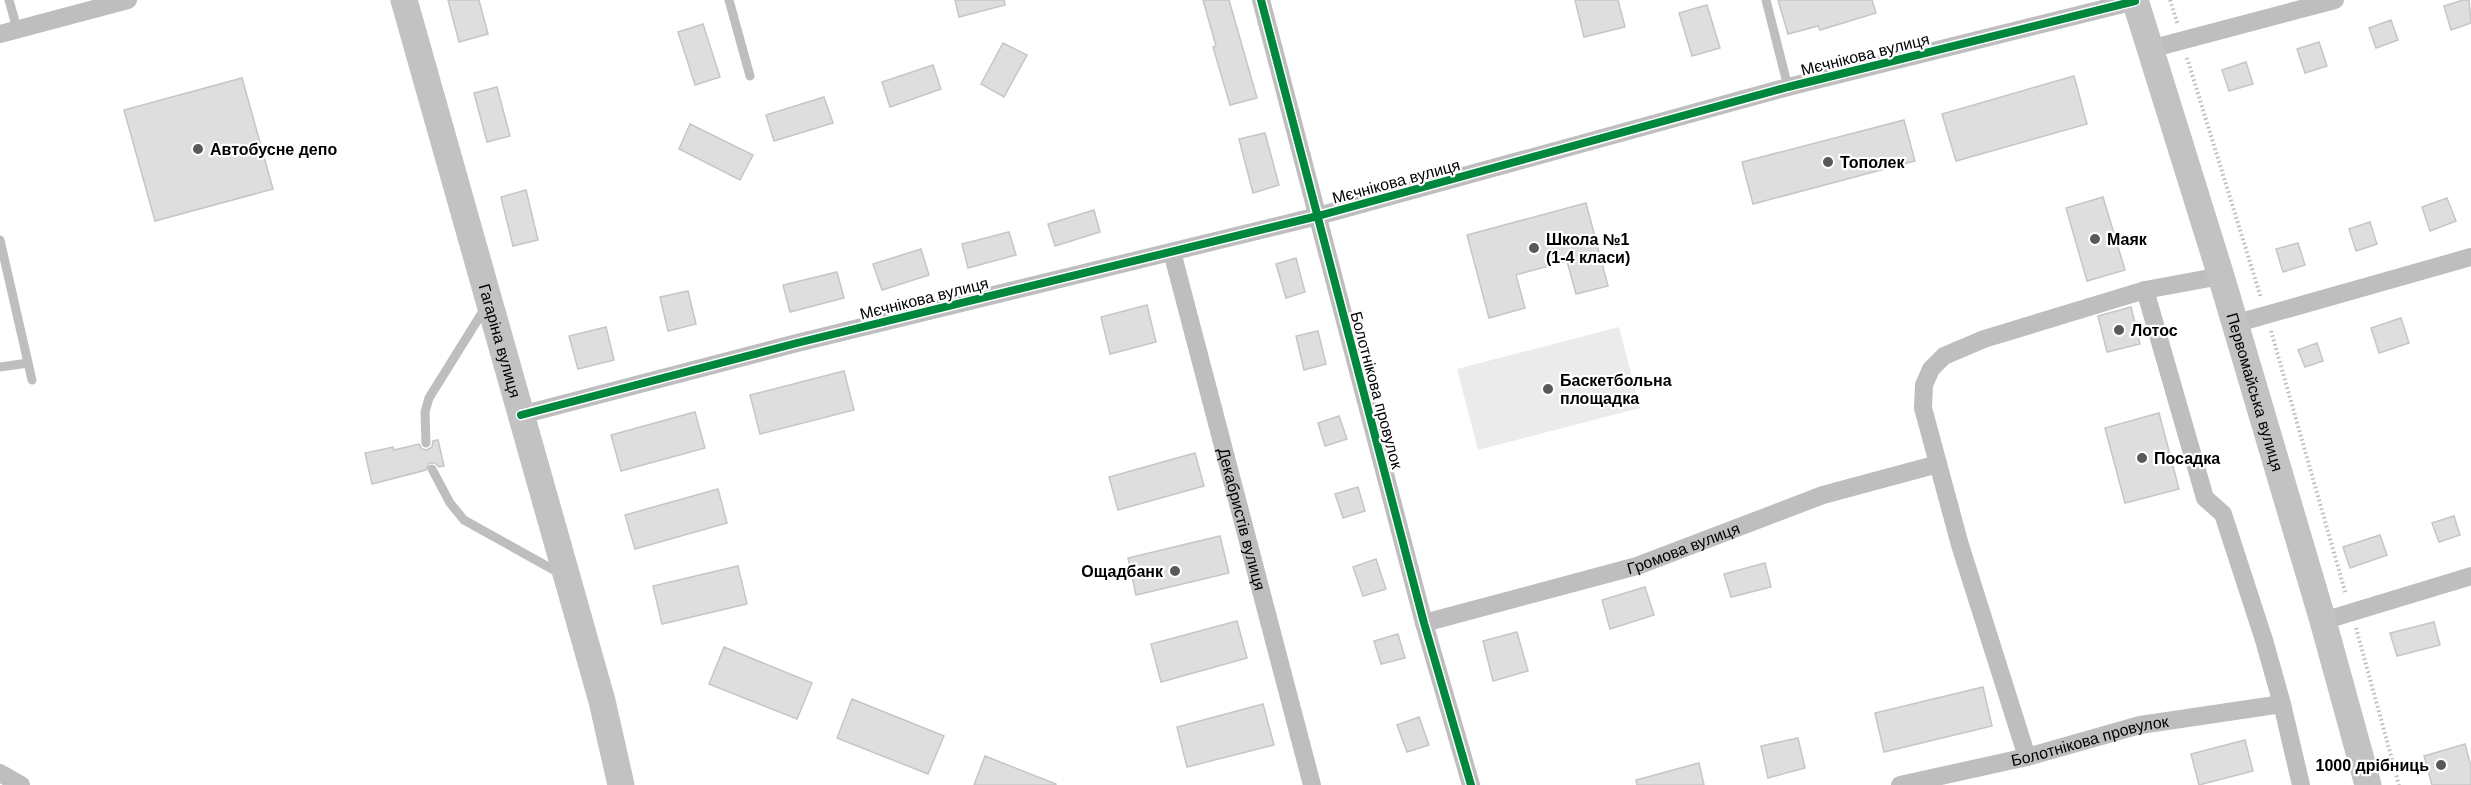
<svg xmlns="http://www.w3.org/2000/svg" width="2471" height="785" font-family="Arial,sans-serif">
<rect width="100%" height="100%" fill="#fff"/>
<!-- green -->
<path fill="#ebebeb" d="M1619 327 1640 408 1478 450 1457 369Z"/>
<!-- building -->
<path fill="#dedede" stroke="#c6c6c6" stroke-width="1.5" d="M448 0H479L488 34 459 42Z
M955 0H1004L1005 5 959 17Z
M1203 0H1229L1257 98 1230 105 1213 47 1216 46Z
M1575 0H1618L1625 27 1584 37Z
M1778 0H1872L1876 13 1820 30 1818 26 1788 34Z
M2463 0H2469L2471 23 2451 30 2444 6Z
M1707 5 1720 48 1692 56 1679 13Z
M2391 20 2398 40 2376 48 2369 28Z
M703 24 720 77 695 85 678 32Z
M2319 42 2327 66 2305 73 2297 49Z
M1003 43 1027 55 1004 97 981 84Z
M2246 62 2253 84 2229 91 2222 70Z
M933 65 941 89 890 107 882 82Z
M2074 76 2087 124 1956 161 1942 114Z
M242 78 273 189 155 221 124 110Z
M497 87 510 136 487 142 474 93Z
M824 97 833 123 774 141 766 115Z
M1904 120 1915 161 1753 204 1742 162Z
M690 124 753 155 740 180 679 149Z
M1265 133 1279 185 1253 193 1239 139Z
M526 190 538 240 513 246 501 197Z
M2103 197 2125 270 2087 281 2066 208Z
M2447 198 2456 221 2430 231 2422 207Z
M1586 203 1608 286 1576 294 1567 261 1516 275 1525 308 1489 318 1467 235Z
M1094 210 1100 232 1055 246 1048 224Z
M2370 222 2377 244 2356 251 2349 229Z
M1009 232 1016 255 968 268 962 244Z
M2298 243 2305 265 2283 272 2276 249Z
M921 249 929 275 882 290 873 264Z
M1296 258 1305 292 1286 298 1276 264Z
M837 272 844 298 790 312 783 285Z
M688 291 696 324 668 331 660 297Z
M1147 305 1156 342 1110 354 1101 317Z
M2131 307 2140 344 2107 352 2098 316Z
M2401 318 2409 343 2379 353 2371 328Z
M606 327 614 360 578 369 569 336Z
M1318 331 1326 364 1304 370 1296 336Z
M2317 343 2323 361 2305 367 2298 350Z
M844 371 854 410 760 434 750 395Z
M695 412 705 448 621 471 611 435Z
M2159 413 2179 489 2125 503 2105 428Z
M1339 416 1347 439 1325 446 1318 423Z
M438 440 444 466 439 467 435 463H429L426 470 372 484 365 453 393 447 394 450 419 444 422 449 427 450 432 447 433 441Z
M1195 453 1204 486 1118 510 1109 477Z
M1358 487 1365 511 1343 518 1335 494Z
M718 489 727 523 635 549 625 515Z
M2454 516 2460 535 2439 542 2432 523Z
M2380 535 2387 555 2350 568 2343 547Z
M1220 536 1229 573 1136 595 1128 558Z
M1376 559 1386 589 1363 596 1353 567Z
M1765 563 1771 587 1731 597 1724 574Z
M738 566 747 604 662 624 653 586Z
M1645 587 1654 615 1610 629 1602 600Z
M1237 621 1247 658 1161 682 1151 644Z
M2434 622 2440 645 2397 656 2390 633Z
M1517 632 1528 671 1493 681 1483 641Z
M1398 634 1405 658 1381 664 1374 641Z
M724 647 812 683 797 719 709 684Z
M1983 687 1992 726 1884 752 1875 713Z
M852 699 944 736 928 774 837 738Z
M1263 704 1274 745 1187 767 1177 727Z
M1419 717 1429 745 1407 752 1397 725Z
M1798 738 1805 768 1768 778 1761 746Z
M2245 740 2253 771 2199 785 2191 754Z
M2465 744 2471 766V785H2432L2424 756Z
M985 756 1056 784V785H974Z
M1699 763 1704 785H1637L1636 780Z"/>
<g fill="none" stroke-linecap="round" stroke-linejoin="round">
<!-- path -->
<path stroke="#b9b9b9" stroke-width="4" stroke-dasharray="1.5 3" stroke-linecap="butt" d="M2170 0 2178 25
M2187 58 2261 298
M2271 331 2346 595
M2356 628 2399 785"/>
<!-- service -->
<path stroke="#bebebe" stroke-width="9" d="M9 0 17 29
M729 0 750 76
M1766 0 1788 87
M0 240 32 380
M0 367 28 363
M426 443 425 412 429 398 485 308
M432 469 450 503 464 520 561 574"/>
<!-- minor -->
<g stroke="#bebebe" stroke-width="18">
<path d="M1261 0 1424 623 1471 785"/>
<path d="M0 34 128 0"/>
<path d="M2150 49 2335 0"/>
<path id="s1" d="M1172 252 1312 785"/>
<path d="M2221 276 2145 290 2205 498 2223 514 2264 640 2282 704 2301 785"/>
<path d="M2234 324 2471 257"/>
<path d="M521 415 797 343 1318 216 1788 87 2135 1"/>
<path d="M2323 621 2471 576"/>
<path id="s2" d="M1424 623 1637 566 1823 495 1938 464"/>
<path d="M2027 757 1960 545 1923 408 1924 385 1931 369 1944 356 1984 339 2145 290"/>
<path d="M0 773 21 785"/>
<path id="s3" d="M1900 785 2027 757 2140 725 2282 704"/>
</g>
<!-- secondary -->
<g stroke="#c2c2c2" stroke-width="27">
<path id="s4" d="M404 0 602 701 621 785"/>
<path id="s5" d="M2135 0 2221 276 2323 621 2368 785"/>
</g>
<!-- cycleway casing -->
<g stroke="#fff" stroke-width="11">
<path id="cycleway" d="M1261 0 1424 623 1471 785
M521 415 797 343 1318 216 1788 87 2135 1"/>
</g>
<!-- cycleway -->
<use href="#cycleway" stroke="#00873e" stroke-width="8"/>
</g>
<!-- markers -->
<g fill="#595959" stroke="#fff" stroke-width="2">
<circle cx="198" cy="149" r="6"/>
<circle cx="1828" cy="162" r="6"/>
<circle cx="2095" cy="239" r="6"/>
<circle cx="1534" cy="248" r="6"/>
<circle cx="2119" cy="330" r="6"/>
<circle cx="1548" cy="389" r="6"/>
<circle cx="2142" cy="458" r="6"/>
<circle cx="1175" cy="571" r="6"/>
<circle cx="2441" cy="765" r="6"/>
</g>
<g text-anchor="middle" stroke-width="4.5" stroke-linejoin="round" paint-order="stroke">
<!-- street labels -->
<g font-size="16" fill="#000" stroke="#fff">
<text transform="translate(1865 54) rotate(-14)" y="6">Мєчнікова вулиця</text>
<text transform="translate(1396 181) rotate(-15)" y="6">Мєчнікова вулиця</text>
<text transform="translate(924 298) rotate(-14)" y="6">Мєчнікова вулиця</text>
<text dy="6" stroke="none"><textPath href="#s4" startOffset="354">Гагаріна вулиця</textPath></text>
<text transform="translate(1377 390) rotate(75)" y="6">Болотнікова провулок</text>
<text dy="6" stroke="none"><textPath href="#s5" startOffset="410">Первомайська вулиця</textPath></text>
<text dy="6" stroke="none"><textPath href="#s1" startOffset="276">Декабристів вулиця</textPath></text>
<text dy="6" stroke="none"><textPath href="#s2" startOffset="270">Громова вулиця</textPath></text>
<text dy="6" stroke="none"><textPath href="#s3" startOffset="195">Болотнікова провулок</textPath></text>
</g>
<!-- poi labels -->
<g font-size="16" font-weight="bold" fill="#000" stroke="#fff" text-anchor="start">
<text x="210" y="155">Автобусне депо</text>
<text x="1840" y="168">Тополек</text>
<text x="1546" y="245">Школа №1<tspan x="1546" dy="18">(1-4 класи)</tspan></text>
<text x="2107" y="245">Маяк</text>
<text x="2131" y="336">Лотос</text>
<text x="1560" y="386">Баскетбольна<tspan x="1560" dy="18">площадка</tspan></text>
<text x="2154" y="464">Посадка</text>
<text x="1163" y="577" text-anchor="end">Ощадбанк</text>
<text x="2429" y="771" text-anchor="end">1000 дрібниць</text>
</g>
</g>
</svg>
